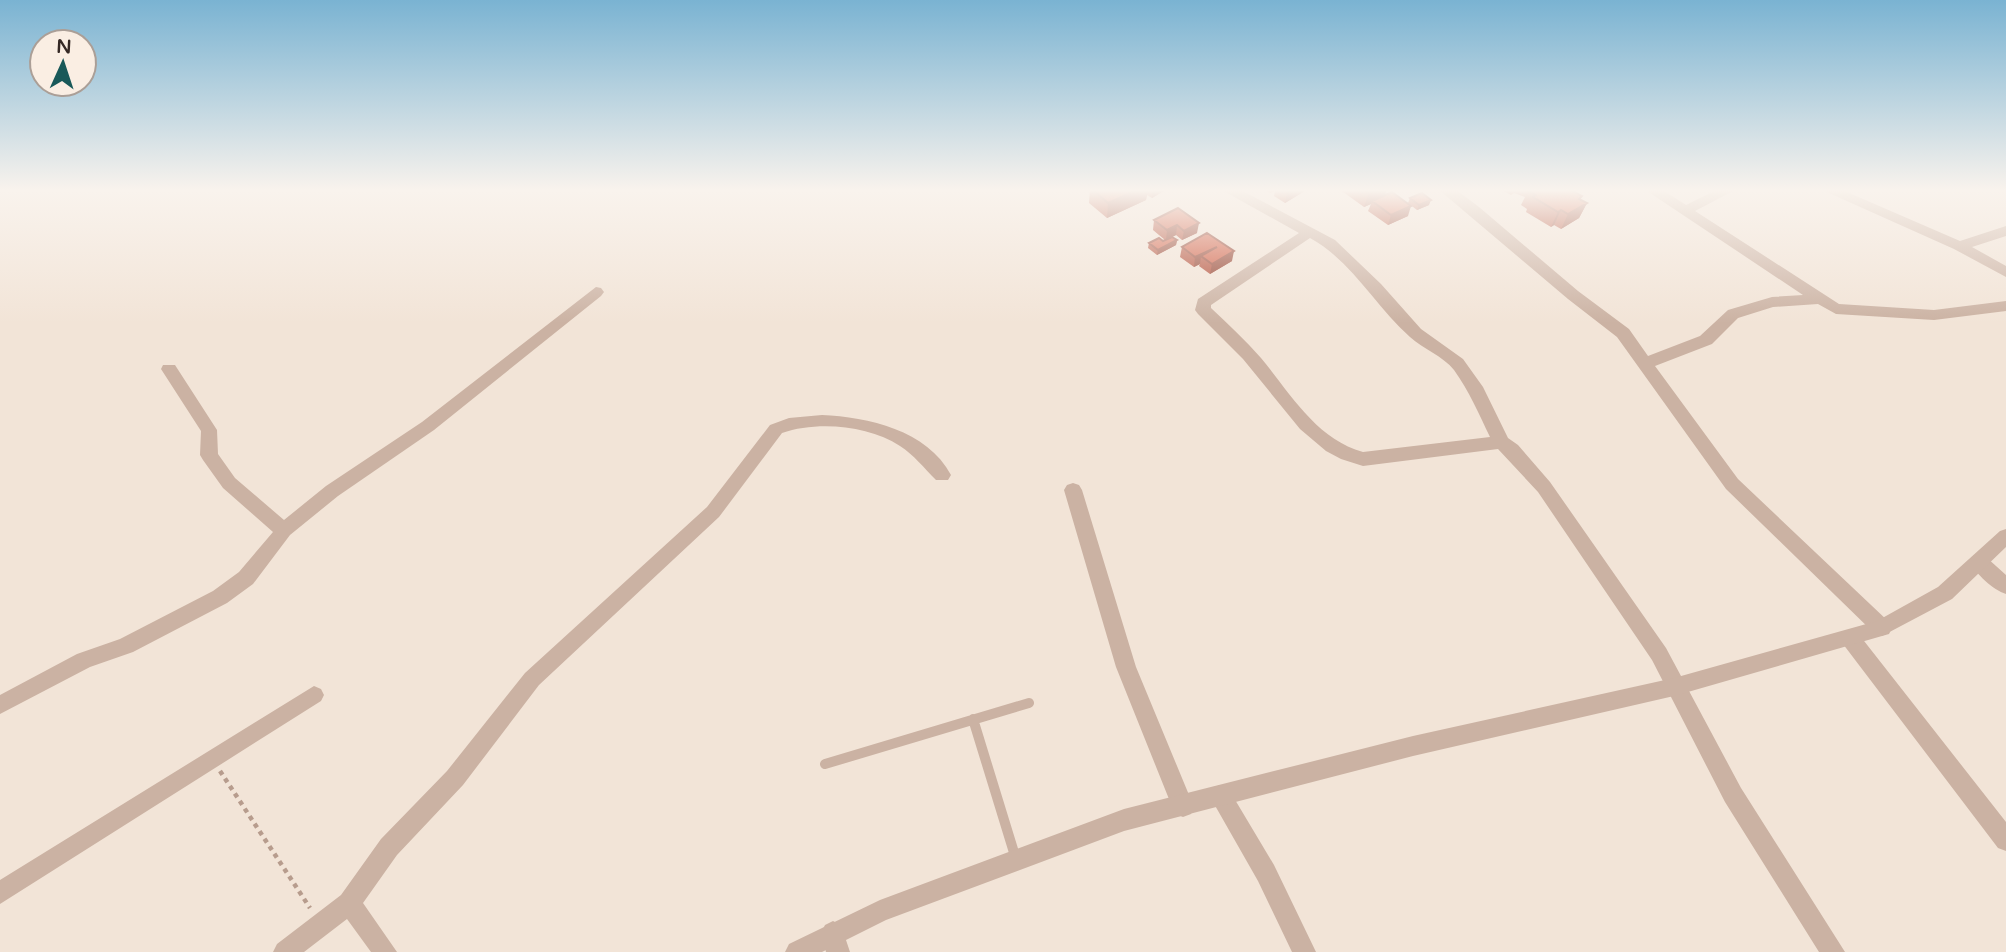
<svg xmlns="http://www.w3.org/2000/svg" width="2006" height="952" font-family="'Varela Round',sans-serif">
<rect width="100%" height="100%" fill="#f2e4d7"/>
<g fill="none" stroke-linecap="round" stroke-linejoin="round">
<!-- path -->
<path stroke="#b79c8d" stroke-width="4.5" stroke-dasharray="4.5 4.5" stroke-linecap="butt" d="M220 771 310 908"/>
<!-- service -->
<path stroke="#cbb2a3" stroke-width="10" d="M973 719 1016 859
M825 764 1029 703"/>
<!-- minor -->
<path fill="#cbb2a3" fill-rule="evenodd" d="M1220 189H1239L1335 240 1381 284 1421 329 1463 359 1483 387 1508 438 1518 445 1550 482 1666 648 1741 788 1845 952H1819L1725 802 1652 660 1538 492 1498 449 1363 466 1341 459 1326 451 1300 429 1243 359 1198 314 1195 310 1198 299 1299 233ZM1310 238C1352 261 1375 306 1410 337 1423 349 1443 356 1454 370 1469 391 1479 414 1490 437L1363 452C1316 439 1290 393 1261 358 1245 340 1228 324 1211 308V305Z
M1438 189H1455L1479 207 1578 291 1629 329 1648 356 1700 336 1728 310 1772 297 1803 295 1644 189H1661L1686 205 1718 189H1737L1695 211 1839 304 1934 310 2006 301V311L1934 320 1836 314 1818 304 1773 307 1738 318 1712 344 1655 366 1738 479 1889 622 1892 628 1889 634 1882 636 1875 634 1726 489 1617 337 1568 299Z
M1820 189H1840L1960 241 2006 226V236L1972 247 2006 266V277L1954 249Z
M596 287 601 288 604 292 601 296 434 430 338 496 290 535 253 584 227 603 133 652 90 667 0 714V695L77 654 120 639 213 591 239 572 273 532 223 488 203 460 200 455 201 431 161 369 163 365H175L217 430 218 454 235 478 284 520 326 486 422 422Z
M822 415C868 417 927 430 951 475L948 480H936C924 468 914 455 900 446 868 425 817 421 782 433L719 517 539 685 463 785 397 855 363 903 397 952H371L347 919 304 952H273L277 944 341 895 381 839 447 771 525 673 707 507 770 425 789 418Z
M1073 483 1079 485 1082 490 1136 667 1194 807 1191 814 1183 817 1175 814 1116 667 1064 490 1067 485Z
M1979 554 1986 557 2006 575V594C1993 590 1976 574 1970 562L1972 557Z
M1850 630 1857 632 2006 822V851L1998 848 1843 644 1840 638 1843 632Z
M314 686 321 689 324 695 321 701 0 904V880Z
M1220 785 1228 788 1274 865 1316 952H1292L1258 881 1209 795 1212 788Z
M833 921 841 925 850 952H826L821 933 825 925Z"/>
<!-- tertiary -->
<path fill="#cbb2a3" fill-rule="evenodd" d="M2006 529V547L1952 599 1882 636 1674 696 1413 756 1124 831 886 920 822 952H785L789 944 880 900 1124 809 1413 736 1674 678 1877 621 1938 587 2000 531Z"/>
</g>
<!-- wall -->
<path fill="#b04832" d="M1090 189H1167L1152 198 1147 195 1146 200 1107 218 1089 203Z
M1264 189H1308L1285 203 1274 196 1275 191 1270 193Z
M1339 189H1387L1385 195 1408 216 1388 225 1368 211 1371 204 1364 207Z
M1500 189H1569L1580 199 1587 203 1579 218 1561 229 1554 225 1551 227 1526 212 1527 209 1521 205 1525 197 1514 193 1511 195Z
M1410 198 1429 205 1417 210 1408 203Z
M1178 208 1197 233 1182 240 1176 235 1172 237 1177 240 1176 245 1157 255 1148 248 1149 243 1165 240 1153 230 1154 220Z
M1182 247 1232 261 1210 274 1199 266 1200 264 1194 267 1180 257Z"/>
<!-- shaded-wall -->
<path fill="#903b29" d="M1139 189H1148L1146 200 1107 218 1108 203Z
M1153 189H1167L1152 198Z
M1288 189H1308L1285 203Z
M1375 189H1387L1384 197 1372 201 1371 204 1364 207 1369 193Z
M1582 196 1575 210 1587 203 1579 218 1561 229 1568 214 1579 199Z
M1431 200 1429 205 1417 210 1419 205Z
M1411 206 1408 216 1388 225 1391 215Z
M1561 210 1554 225 1551 227 1558 212Z
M1199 223 1197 233 1182 240 1184 231Z
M1177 225 1176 235 1166 240 1167 230Z
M1177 240 1176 245 1157 255 1158 250Z
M1217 247 1201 256 1200 264 1194 267 1195 257Z
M1234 251 1232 261 1210 274 1212 264Z"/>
<!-- building -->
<path fill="#cd543a" stroke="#903b29" stroke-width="2" d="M1092 189H1139L1108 203Z
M1364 189H1375L1369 193Z
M1530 189H1569L1582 196 1579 199 1587 203 1568 214 1561 210 1558 212 1533 197 1536 195 1528 191Z
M1392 192 1411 206 1391 215 1372 201Z
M1422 193 1431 200 1419 205 1410 198Z
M1178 208 1199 223 1184 231 1177 225 1167 230 1154 220Z
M1207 233 1234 251 1212 264 1201 256 1217 247 1195 257 1182 247Z
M1172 237 1177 240 1158 250 1149 243 1159 238 1163 241Z"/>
<!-- sky -->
<linearGradient id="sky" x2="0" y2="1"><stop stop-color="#7ab3d2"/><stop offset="0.59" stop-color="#f9f3ed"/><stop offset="1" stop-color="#f9f3ed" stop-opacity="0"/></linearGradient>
<rect width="2006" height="323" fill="url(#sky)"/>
<!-- north arrow -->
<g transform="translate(63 63) rotate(3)"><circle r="33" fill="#faeee3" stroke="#ab9f97" stroke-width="2"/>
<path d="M0-5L12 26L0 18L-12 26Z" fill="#195959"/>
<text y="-10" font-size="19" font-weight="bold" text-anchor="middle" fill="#352925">N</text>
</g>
</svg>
